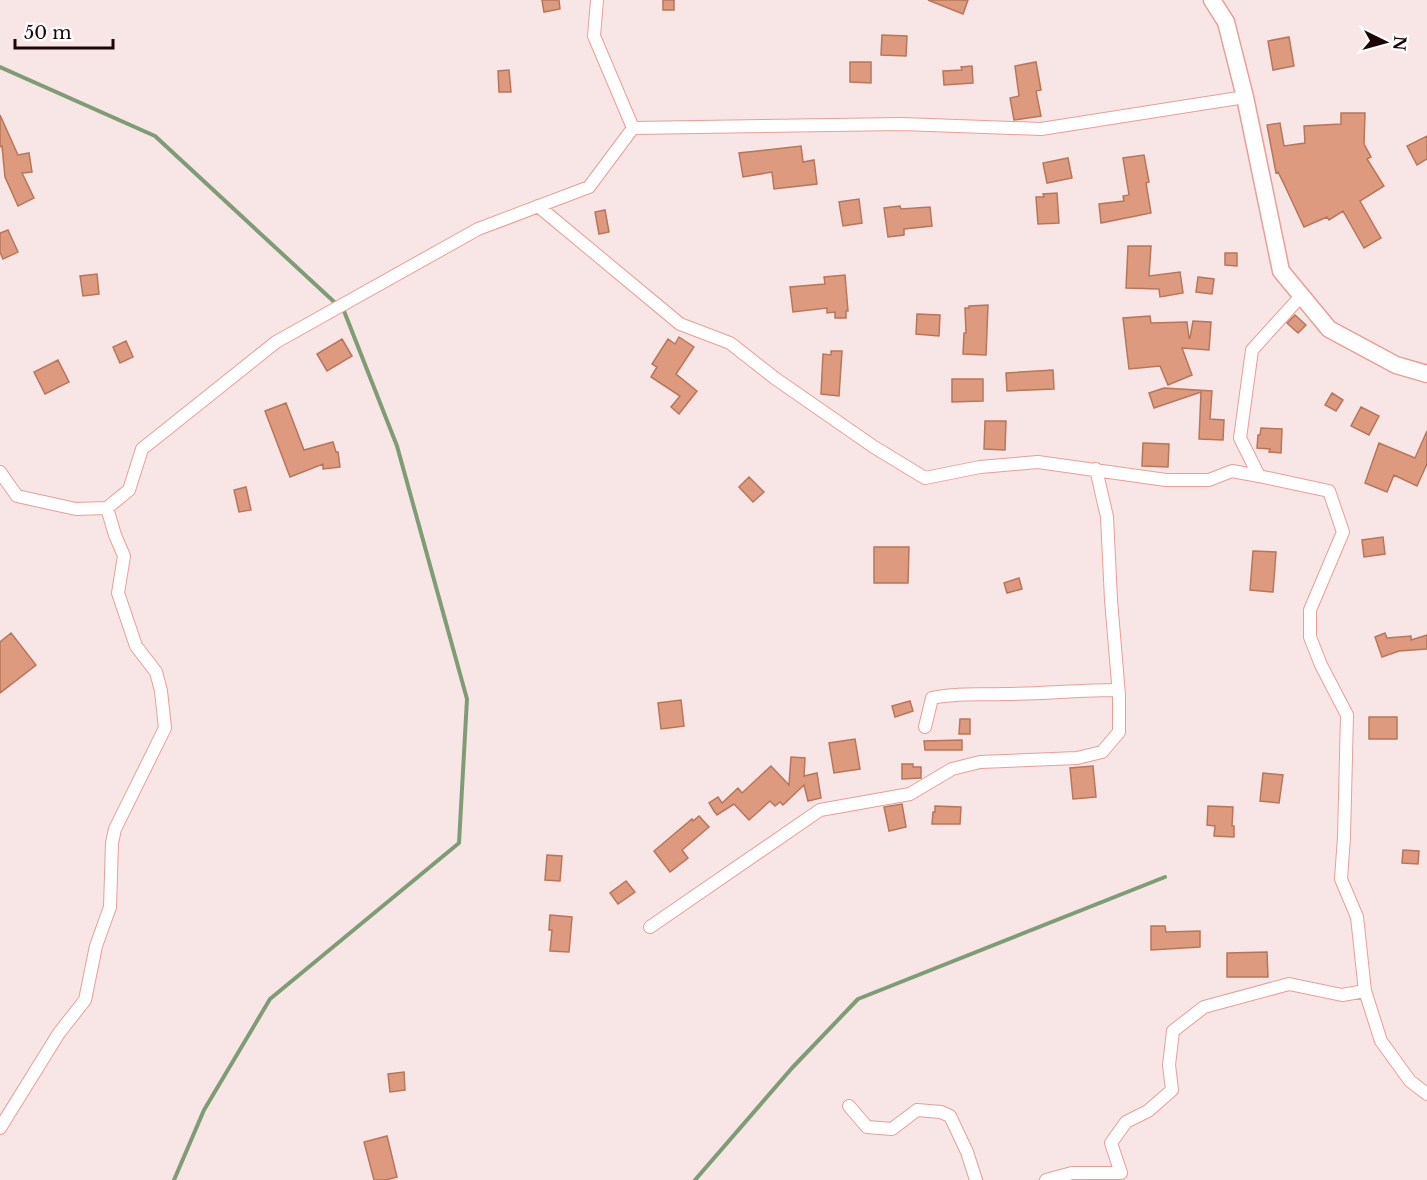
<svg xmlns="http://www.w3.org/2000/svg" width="1427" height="1180" font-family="'Libre Baskerville',serif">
<rect width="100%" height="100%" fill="#f7e6e5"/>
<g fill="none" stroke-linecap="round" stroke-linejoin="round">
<!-- stream -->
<path stroke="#809c76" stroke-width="4" d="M0 67 155 136 344 311 397 446 467 699 459 843 270 999 204 1110 174 1180
M695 1180 792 1068 858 999 1165 877"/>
</g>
<!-- building -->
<path fill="#de9a7e" stroke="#b7765b" stroke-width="1.5" d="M542 0H559L560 9 544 12Z
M663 0H674V10H663Z
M928 0H968L963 14Z
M882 35 907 36 906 56 881 55Z
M1289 37 1294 66 1273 70 1268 41Z
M850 62H871V83L850 82Z
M1036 62 1041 90 1036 91 1041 116 1014 120 1010 98 1019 96 1015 66Z
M972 66 973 83 944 85 943 71 962 70 961 67Z
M509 70 511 92H499L498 71Z
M1341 113H1365L1364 144 1371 157 1367 159 1384 186 1360 201 1381 238 1364 248 1343 211 1329 220 1327 217 1304 227 1284 184 1278 172 1276 173 1267 125 1280 123 1284 146 1305 143 1304 126 1341 124Z
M0 115 18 155 29 153 32 172 22 173 34 198 18 206 5 177 2 146 0 147Z
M1427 136V159L1417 165 1407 146Z
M801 146 803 162 814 160 817 184 774 189 772 172 743 177 739 153Z
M1144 155 1149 182 1146 183 1151 213 1101 223 1099 204 1124 201 1123 196 1129 195 1123 158Z
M1068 158 1072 178 1047 183 1043 163Z
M1057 193 1059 223 1038 224 1036 197H1044L1043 194Z
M859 199 862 223 843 226 839 202Z
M900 206 901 209 930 207 932 226 904 229V235L888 237 884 208Z
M605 210 609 232 599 234 595 212Z
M8 230 18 252 3 259 0 252V233Z
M1128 246H1151L1149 276 1180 272 1183 293 1160 297 1159 289 1126 288Z
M1225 253H1237V266L1225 265Z
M97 274 99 294 83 296 80 276Z
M845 275 848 311H846V318H835V312L827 313V308L793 312 790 287 825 284 824 277Z
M1198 277 1214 279 1212 294 1196 292Z
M988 305 986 355 963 354 964 333H966L965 308H969V306Z
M917 314 940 315 939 336 916 334Z
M1295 315 1306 325 1298 333 1287 323Z
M1150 316 1151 323 1187 322 1189 338H1190L1193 321 1211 322 1209 350 1182 348 1192 375 1168 385 1160 366 1129 369 1123 318Z
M679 337 694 347 676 374 697 391 679 414 671 407 680 396 651 377 657 367 652 364 668 339 675 344Z
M342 339 352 356 327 371 317 354Z
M126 341 133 357 120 363 113 347Z
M831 351H842L839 396 821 394 823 354 831 355Z
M58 360 69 382 45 394 34 372Z
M1053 370 1054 389 1007 391 1006 373Z
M952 379H983V401L952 402Z
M1164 388 1212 391 1210 419 1224 420 1223 440 1199 439 1201 392 1154 408 1149 393Z
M1332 393 1343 400 1336 411 1325 405Z
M286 403 304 450 333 442 336 452H338L340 467 323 469V464L290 477 265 411Z
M1361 407 1379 416 1369 435 1351 426Z
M985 421H1006L1005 450 984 449Z
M1261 428 1282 429 1281 453 1269 452 1270 449 1257 448 1258 435H1260Z
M1427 431V464L1417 486 1394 475 1387 492 1365 483 1379 443 1415 458Z
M1143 443 1169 444 1168 467 1142 466Z
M749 477 764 492 753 502 739 487Z
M246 487 251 510 239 512 234 490Z
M1383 537 1385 554 1364 557 1362 540Z
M874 547H909L908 583H874Z
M1253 551 1276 552 1273 592 1250 590Z
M1019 578 1022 589 1007 593 1004 583Z
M11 633 36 665 0 693V642Z
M1385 633 1387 638 1411 636V640L1427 635V649L1399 651 1382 657 1375 637Z
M681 700 684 726 661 729 658 703Z
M910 701 913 711 895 717 892 706Z
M1369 717H1397V739H1369Z
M960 719H970V734H959Z
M855 739 860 769 834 773 829 743Z
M962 740V750H925L924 741Z
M791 757 805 758 804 776 817 773 821 798 808 801 804 785 783 805 780 802 775 806 770 801 749 820 734 804 717 815 714 811 709 803 718 797 722 803 738 788 742 793 771 766 789 785Z
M902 764H913V767H921V778L902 779Z
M1093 766 1096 797 1073 799 1070 768Z
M1263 773 1283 775 1279 803 1260 801Z
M902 804 906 827 889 831 884 807Z
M935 806 961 807 960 824H932L933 812H935Z
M1208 806 1233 807 1232 826H1234V837L1214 836 1215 826 1207 825Z
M699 816 709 827 682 850 688 858 670 872 654 851 692 819 693 821Z
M1403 850 1419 851 1418 864 1402 863Z
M547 855 562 856 560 881 545 880Z
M626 881 635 892 618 904 610 893Z
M550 915 572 917 569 952 550 951 552 930H549Z
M1151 926H1165L1166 932 1200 931V947L1151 950Z
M1267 952 1268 977H1227V953Z
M404 1072 405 1090 390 1092 388 1074Z
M387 1136 397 1177 386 1180H374L364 1142Z"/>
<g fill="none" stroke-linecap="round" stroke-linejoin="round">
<!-- street casing -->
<g stroke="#e99e99" stroke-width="14">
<path id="street" d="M597 0 594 36 633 128
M538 206 680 324 730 343 776 379 874 447 925 478 980 467 1038 462 1166 480H1209L1232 471 1259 476
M1301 296 1252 350 1240 438 1259 476 1329 491 1343 532 1310 610V637L1321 665 1347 715 1344 837 1341 879 1357 917 1365 991 1381 1041 1410 1081 1427 1094
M0 472 17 496 76 509 107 508 129 490 142 449 276 342 478 229 589 187 633 128 902 124 1041 129 1245 97
M925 727 932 698C956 693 977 695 1002 694 1041 694 1079 690 1118 690
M650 927 820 810 910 794 952 769 980 762 1077 758 1102 752 1119 732V695L1111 600 1107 517 1096 469
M849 1106 867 1127 892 1129 917 1110 941 1112 950 1116 967 1152 976 1180
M0 1128 59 1033 85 1000 96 946 110 907 112 843 115 829 165 728 161 691 156 672 136 646 118 593 124 556 115 535 107 508
M1046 1180 1072 1173H1121L1111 1143 1126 1122 1148 1111 1172 1090 1169 1065 1173 1031 1204 1007 1289 984 1342 995 1365 991"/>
</g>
<!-- secondary casing -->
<g stroke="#e99e99" stroke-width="19">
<path id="secondary" d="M1212 0 1226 22 1245 97 1281 271 1329 329 1396 365 1427 374"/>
</g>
<!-- street -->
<use href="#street" stroke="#fff" stroke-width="12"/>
<!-- secondary -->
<use href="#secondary" stroke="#fff" stroke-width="16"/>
</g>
<!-- north arrow -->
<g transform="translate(1385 42) rotate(95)" stroke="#ffffff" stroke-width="4.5" paint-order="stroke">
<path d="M0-4.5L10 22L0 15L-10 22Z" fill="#1e0505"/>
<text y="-9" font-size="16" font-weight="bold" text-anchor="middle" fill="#1e0505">N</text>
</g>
<!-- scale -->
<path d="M15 39v9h98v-9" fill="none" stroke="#1e0505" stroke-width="3"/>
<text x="24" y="39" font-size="18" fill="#1e0505" stroke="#ffffff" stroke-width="4.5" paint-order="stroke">50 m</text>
</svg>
